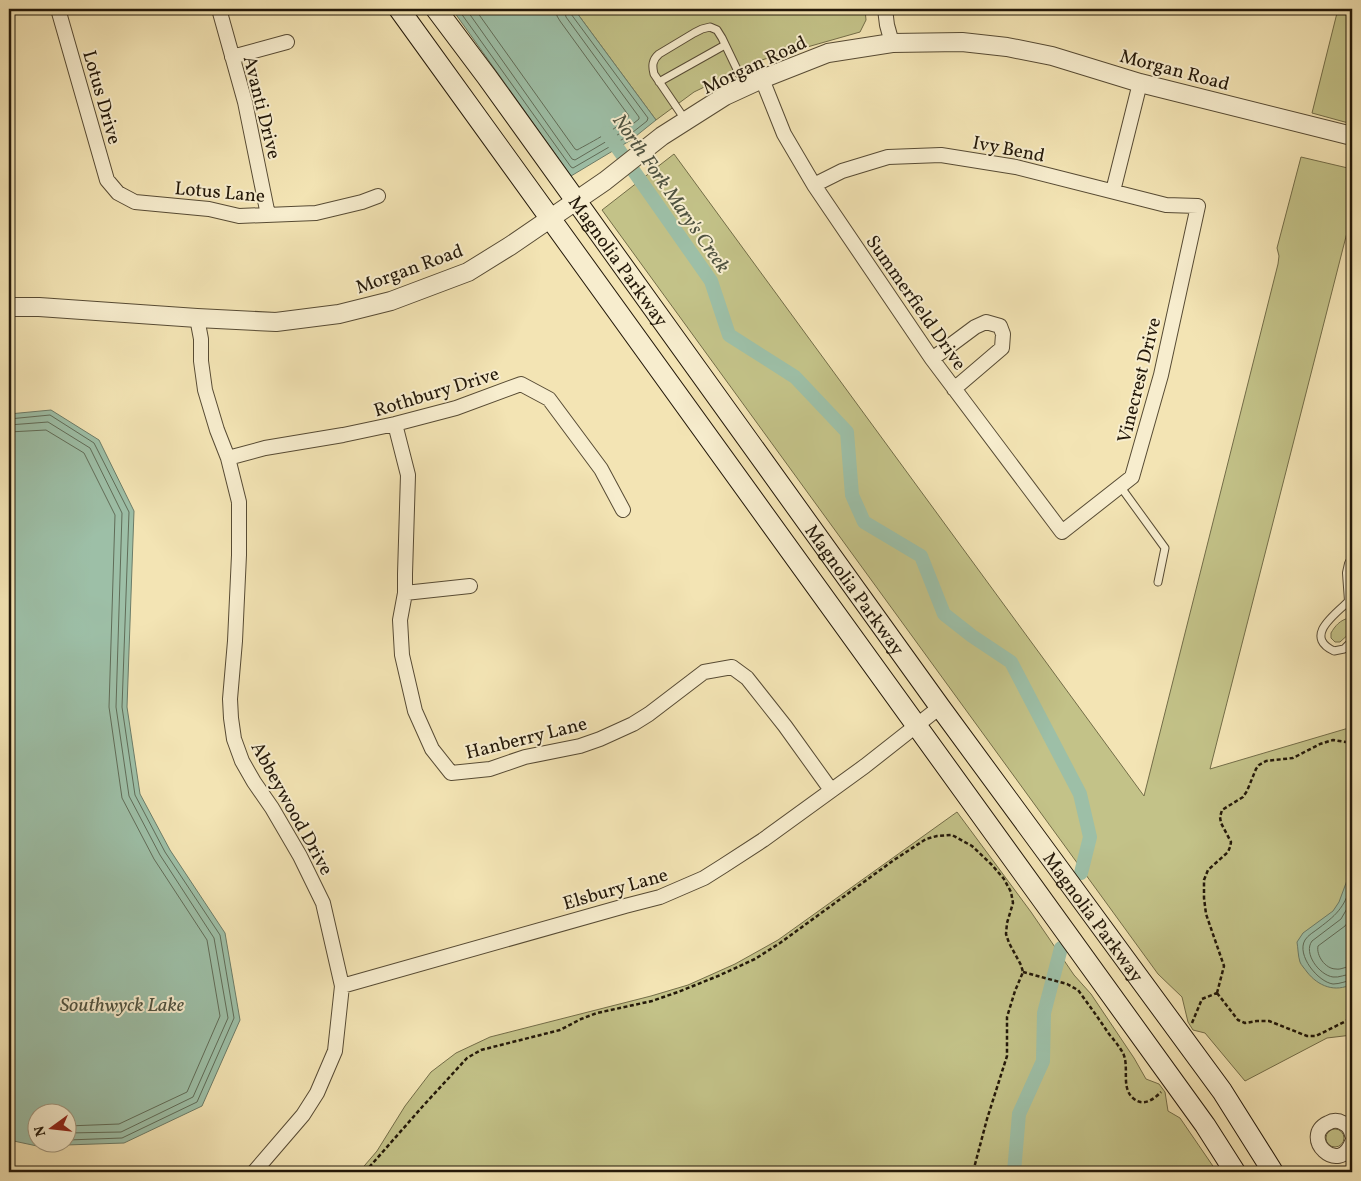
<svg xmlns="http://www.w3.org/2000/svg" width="1361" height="1181" font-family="Vollkorn,serif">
<rect width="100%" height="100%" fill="#f3e4b4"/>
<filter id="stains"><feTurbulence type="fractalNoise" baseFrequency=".004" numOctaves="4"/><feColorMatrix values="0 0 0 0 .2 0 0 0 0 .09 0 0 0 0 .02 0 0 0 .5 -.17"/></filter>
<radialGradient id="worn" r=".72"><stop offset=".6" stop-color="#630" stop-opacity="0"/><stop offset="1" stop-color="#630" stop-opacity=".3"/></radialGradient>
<!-- green -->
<path fill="#c3c288" stroke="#736d48" d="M574 9H865L866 20 860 32 758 61 694 92 656 120Z
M1338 9H1352V124L1312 113Z
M674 154 1144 796 1278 264 1279 256 1277 248 1301 157 1352 169V213L1210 769 1352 727V1035L1327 1038 1245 1081 1205 1033 1193 1030 1188 1022 1182 997 1158 974 602 210Z
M1349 618 1352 620V631L1340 642H1335L1331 638V633C1335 626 1340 620 1349 618Z
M957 812 1031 912 1074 975 1091 994 1134 1058 1146 1079 1159 1084 1165 1092 1168 1111 1180 1118 1217 1172H359L377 1151 405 1106 431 1072 456 1053 490 1037 651 996 688 985 735 964 778 940Z
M1326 1138a9 9 0 1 1 18 0a9 9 0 1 1-18 0Z"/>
<!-- water -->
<path fill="#9dbfa7" stroke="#6c7c68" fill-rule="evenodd" d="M452 9H574L656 120 631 140 571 176Z
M51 410 99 440 134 511 127 707 140 794 170 850 225 933 240 1020 202 1106 124 1143 37 1146 9 1140V414ZM38 1114H68V1144H38Z
M1352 852V984C1335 993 1318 986 1307 972 1305 969 1301 965 1300 962 1298 956 1298 948 1297 942L1303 933 1333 911 1339 902 1349 875 1348 863Z"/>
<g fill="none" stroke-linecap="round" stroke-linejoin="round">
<!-- shore -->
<path stroke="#606c58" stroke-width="1" d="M458 9 571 167 573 168 628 136 647 121 648 118 571 14 570 9
M466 9 572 159 575 160 624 131 639 119V117L566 17 564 9
M475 9 575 149 577 150C590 143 622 126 629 116L560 21 557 16 556 9
M9 419 50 415 94 443 129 512 122 707 135 795 165 852 220 935 234 1018 197 1102 122 1138 68 1140
M9 425 48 422 90 448 122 513 116 707 129 796 160 855 214 938 228 1018 193 1097 121 1132 68 1133
M9 432 46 430 84 453 115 515 109 707 122 798 154 859 207 940 220 1016 187 1092 119 1124 68 1126
M1352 882C1345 906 1339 913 1319 928 1314 932 1308 935 1305 940 1296 955 1318 982 1333 984 1340 984 1346 981 1352 980
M1352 900 1341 919 1312 941C1303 953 1319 975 1333 977 1339 978 1346 974 1352 974
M1352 916 1345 926 1318 946C1316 955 1325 969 1336 969 1341 970 1347 966 1352 966"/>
<!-- canal -->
<path stroke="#9dbfa7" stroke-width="14" d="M607 133 711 281 729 335 795 377 847 432 852 495 864 522 921 556 944 614 972 636 1011 662 1080 794 1090 837 1081 873
M1014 1172 1019 1114 1043 1061 1044 1013 1061 948"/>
<!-- service casing -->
<g stroke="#574b34" stroke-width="9">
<path id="service" d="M659 82 725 45
M686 121 654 74C652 66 652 60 659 54L694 33 702 29 710 27 717 30 722 38 745 86
M1120 486 1165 548 1158 582
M1351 599C1337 613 1302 636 1334 651L1344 649 1352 641"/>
</g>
<!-- minor casing -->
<g stroke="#574b34" stroke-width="16">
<path id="minor" d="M58 9 107 180 118 193 135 202 209 209 239 216 316 213 362 202 378 196
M219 9 245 102 268 215
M885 9 887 25 892 43
M232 57 287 42
M762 79 784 134 814 185 932 359 1062 532 1132 477 1161 375 1198 206 1166 205 1016 167 941 155 888 157 842 171 814 185
M1113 191 1140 83
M197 318 201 339V361L205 390 217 430 228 458 239 502V555L235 641 230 699 231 718 234 739 242 761 254 782 272 808 300 856 323 903 342 986 335 1051 317 1093 303 1115 254 1172
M932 359 975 327 986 322 1000 326 1003 334 1002 348 954 389
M395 424 408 475 405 574V593L400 620 402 655 415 711 432 749 451 773 490 769 525 757 580 746 600 739 633 724 649 714 704 672 732 667 747 678 785 726 831 790
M228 458 265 448 343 435 395 424 456 408 521 384 549 399 601 469 623 510
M1352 564 1350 573 1352 601
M405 593 470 586
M342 986 625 906 660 897 704 878 723 866 763 840 865 766 940 707
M1352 1135C1351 1130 1348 1125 1343 1123 1338 1120 1333 1120 1328 1123 1299 1137 1339 1177 1352 1142"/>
</g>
<!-- tertiary casing -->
<g stroke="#574b34" stroke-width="20">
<path id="tertiary" d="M9 307H39L197 318 276 322 339 314 391 301 468 272 510 246 605 181 662 136 725 96 762 79 828 53 892 43 962 42 1007 47 1052 56 1140 83 1352 136"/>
</g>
<!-- secondary casing -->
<g stroke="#231809" stroke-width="22">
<g id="secondary">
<path d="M399 9 1205 1125 1235 1172"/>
<path id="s1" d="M436 9 487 77 940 707 1222 1091 1273 1172"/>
</g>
</g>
<!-- path -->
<path stroke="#231809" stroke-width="2.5" stroke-dasharray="4 2.5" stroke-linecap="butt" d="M1023 972 1067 984 1078 990C1089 1005 1099 1019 1109 1034 1114 1040 1119 1046 1123 1053 1130 1068 1120 1088 1134 1099 1144 1107 1154 1099 1161 1092
M1217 993 1224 966 1206 914 1204 898V880L1208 870 1228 852 1230 847 1231 842 1221 823 1220 817 1222 810 1243 797 1247 791 1256 769 1259 765 1266 761 1293 758 1320 744 1333 740 1352 743
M1217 993 1238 1020 1245 1023 1257 1021H1269L1307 1036H1316L1352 1018
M1192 1023 1202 999 1217 993
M365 1172 423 1106 467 1058 481 1050 560 1030 581 1019 597 1013 652 1001 678 992 718 976 755 959 780 943 894 860 926 839 937 836 952 835 972 846 992 865 1004 879 1011 892 1013 903 1007 923 1006 934 1009 943 1021 965 1023 972 1015 991 1007 1017V1056L987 1119 973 1172"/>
<!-- service -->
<use href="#service" stroke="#f7edce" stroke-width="7"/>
<!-- minor -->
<use href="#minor" stroke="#f7edce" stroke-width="14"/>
<!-- tertiary -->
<use href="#tertiary" stroke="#f7edce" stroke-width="18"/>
<!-- secondary -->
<use href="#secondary" stroke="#f7edce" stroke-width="20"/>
</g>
<g text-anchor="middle" stroke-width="4" stroke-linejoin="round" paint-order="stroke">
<!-- street labels -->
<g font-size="19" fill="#231809" stroke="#f7edce">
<text transform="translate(754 64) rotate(-25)" y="7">Morgan Road</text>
<text transform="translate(1175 69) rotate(15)" y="7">Morgan Road</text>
<text transform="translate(103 97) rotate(74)" y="7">Lotus Drive</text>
<text transform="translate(263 107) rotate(76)" y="7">Avanti Drive</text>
<text transform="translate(1009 148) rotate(11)" y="7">Ivy Bend</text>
<text transform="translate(220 191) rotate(5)" y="7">Lotus Lane</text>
<text dy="7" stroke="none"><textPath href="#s1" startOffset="311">Magnolia Parkway</textPath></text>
<text transform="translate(409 268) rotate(-20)" y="7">Morgan Road</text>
<text transform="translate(917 302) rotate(55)" y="7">Summerfield Drive</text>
<text transform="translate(1138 380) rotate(-76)" y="7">Vinecrest Drive</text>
<text transform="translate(436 391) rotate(-17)" y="7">Rothbury Drive</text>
<text dy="7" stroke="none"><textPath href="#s1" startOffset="716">Magnolia Parkway</textPath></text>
<text transform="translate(526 737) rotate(-14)" y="7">Hanberry Lane</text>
<text transform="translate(293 808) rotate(61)" y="7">Abbeywood Drive</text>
<text transform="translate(615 888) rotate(-16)" y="7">Elsbury Lane</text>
<text dy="7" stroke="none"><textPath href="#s1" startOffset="1121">Magnolia Parkway</textPath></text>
</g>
<!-- water labels -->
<g font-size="20" font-style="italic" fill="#4e5240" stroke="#f7edce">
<text transform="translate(672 193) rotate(55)" y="7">North Fork Mary's Creek</text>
<text x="122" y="1011">Southwyck Lake</text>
</g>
</g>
<!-- margin -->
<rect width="1361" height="1181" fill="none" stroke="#f3e4b4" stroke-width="30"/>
<rect x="10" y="10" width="1341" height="1161" fill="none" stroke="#231809" stroke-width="2.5"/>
<rect x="15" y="15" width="1331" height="1151" fill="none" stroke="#231809"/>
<!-- north arrow -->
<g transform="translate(52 1128) rotate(255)"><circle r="24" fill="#f7edce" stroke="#a2987f"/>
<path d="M0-4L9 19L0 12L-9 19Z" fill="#8f2418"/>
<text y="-8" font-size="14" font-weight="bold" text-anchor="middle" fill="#231809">N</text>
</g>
<rect width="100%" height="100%" filter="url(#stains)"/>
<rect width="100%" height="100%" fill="url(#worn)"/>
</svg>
